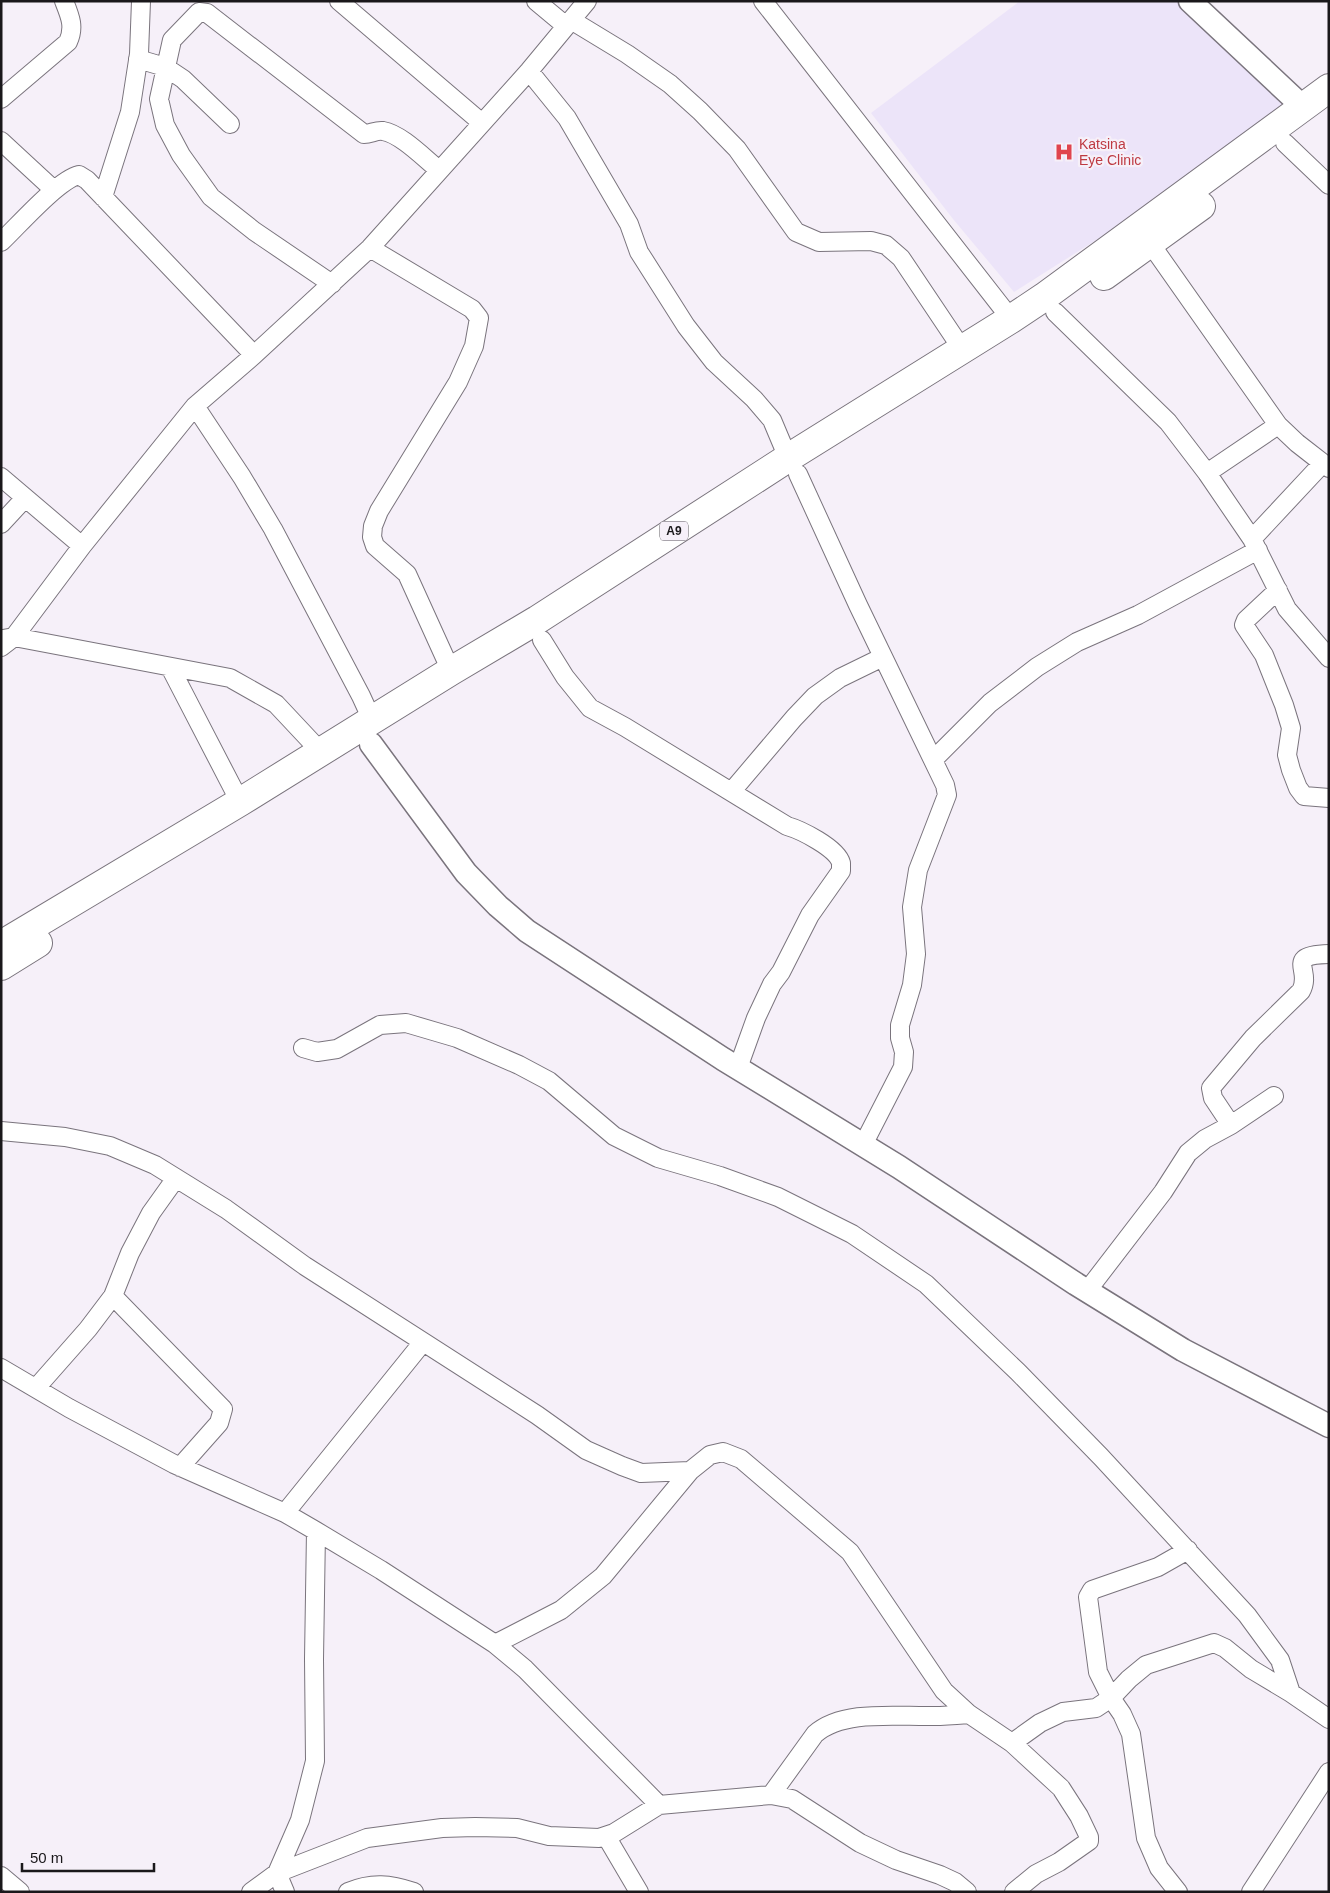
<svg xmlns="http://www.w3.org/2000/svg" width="1330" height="1893" font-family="Helvetica,sans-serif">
<rect width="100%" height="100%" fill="#f6f0f9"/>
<!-- medical -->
<path fill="#ece4f9" d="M1020 1H1178L1296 102 1175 190 1014 292 953 219 871 113Z"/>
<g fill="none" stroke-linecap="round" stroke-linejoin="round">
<!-- minor casing -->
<g stroke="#7a747d" stroke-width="20">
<path id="minor" d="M339 1 482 123
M536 1 566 26
M763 1 1011 319
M571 20 627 54 670 84 700 111 737 149 796 232 819 242 871 241 886 245 901 258 962 349
M138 59 165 67 183 79 230 124
M529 71 567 118 629 224 639 252 686 326 714 362 754 399 772 420 788 458
M1 99 68 42C75 27 70 16 64 1
M1 141 54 190
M1285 143 1329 185
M103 197 130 112 139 54 141 1
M1 242C19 225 58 180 79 175L87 180 254 355
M1150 243 1278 425 1297 443 1329 468
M370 248 472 309 479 318 474 346 458 382 379 511 373 526 372 537 375 546 407 574 451 671
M332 284 254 231 211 197 181 155 165 125 159 99 172 40 199 12 207 13 364 134C371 134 376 130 383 131 401 134 424 158 439 170
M1055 312 1168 422 1207 473 1252 539 1287 609 1329 658
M195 406 242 477 273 529 361 696 372 720
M1207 473 1278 425
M798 474 858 605 945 785 947 795 918 870 912 907 916 954 912 985 900 1025V1038L904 1052 903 1067 863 1145
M1 477 82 546
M1 524 25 498
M1252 539 1322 464
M1278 590 1246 620 1244 625 1264 655 1284 705 1291 728 1287 755 1291 770 1298 788 1304 796 1329 798
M3 639 14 637 230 678 276 704 321 752
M542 640 565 677 590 708 625 727 787 826C801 830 837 848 841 863 841 864 841 870 841 871L810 915 781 972 772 984 756 1018 738 1068
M1 647 14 637 82 546 195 406 254 355 370 248 529 71 587 1
M170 667 240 802
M933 760 990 703 1037 667 1077 642 1138 615 1258 550
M732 791 794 718 815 696 840 678 883 657
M303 1048 317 1052 337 1049 380 1025 406 1023 457 1038 519 1065 549 1081 614 1136 658 1158 720 1176 778 1197 852 1234 926 1284 1018 1372 1101 1457 1247 1615 1280 1660 1291 1693
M1231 1125 1213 1098 1211 1088 1253 1038 1301 991C1313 970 1283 955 1329 954
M1 1131 65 1137 110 1146 155 1165 226 1209 305 1266 537 1415 586 1450 622 1466 641 1473 690 1471
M1087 1291 1163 1192 1188 1153 1205 1139 1231 1125 1274 1096
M113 1296 223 1409 219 1423 180 1467
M1 1368 69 1408 174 1464 285 1513 316 1531 381 1570 495 1644 525 1669 659 1805
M36 1388 88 1329 113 1296 130 1253 151 1213 176 1178
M285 1513 423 1342
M495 1644 561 1610 603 1576 690 1471 710 1455 723 1452 741 1459 850 1552 944 1691 969 1714 1012 1743 1061 1788 1079 1816 1089 1837V1841L1059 1862 1036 1874 1014 1892
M1012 1743 1040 1723 1063 1712 1096 1708 1111 1698 1129 1679 1146 1665 1214 1643 1225 1648 1251 1669 1291 1693 1329 1719
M771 1795 815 1734C843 1709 898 1717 934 1716 946 1716 957 1715 969 1714
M606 1836 639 1892
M1 1876 20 1892
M251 1892 277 1873 367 1838 442 1828 475 1827 517 1828 549 1836 599 1838 614 1833 659 1805 771 1795 792 1799 860 1843 896 1860 940 1875 955 1882 967 1892
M285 1892 277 1873 300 1820 315 1761 314 1659 316 1531
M348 1892C372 1882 390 1884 414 1892
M1178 1892 1159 1868 1146 1838 1131 1734 1122 1714 1111 1698 1098 1672 1088 1597 1092 1590 1158 1567 1188 1550
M1251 1892 1329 1772"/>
</g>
<!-- tertiary casing -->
<g stroke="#7a747d" stroke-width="25">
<path id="tertiary" d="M1190 1 1303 107
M371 744 466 873 498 906 527 931 723 1059 899 1167 1076 1284 1183 1350 1329 1426"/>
</g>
<!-- trunk casing -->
<g stroke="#7a747d" stroke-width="30">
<path id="trunk" d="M1104 276 1201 206
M1 945 240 802 451 671 537 620 788 458 1011 319 1044 297 1329 88
M1 966 38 943"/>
</g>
<!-- minor -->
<use href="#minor" stroke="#fff" stroke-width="18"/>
<!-- tertiary -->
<use href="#tertiary" stroke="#fff" stroke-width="22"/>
<!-- trunk -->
<use href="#trunk" stroke="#fff" stroke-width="28"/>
</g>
<!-- icons -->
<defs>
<g id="hospital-bare" transform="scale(1.5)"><path d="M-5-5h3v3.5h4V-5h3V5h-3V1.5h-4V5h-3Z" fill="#e0444e" stroke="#f6f0f9" stroke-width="2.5" paint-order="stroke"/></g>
</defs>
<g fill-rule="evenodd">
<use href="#hospital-bare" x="1064" y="152"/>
</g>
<g text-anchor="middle" stroke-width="4.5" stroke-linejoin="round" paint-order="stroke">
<!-- shield labels -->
<rect fill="#f6f0f9" stroke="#5c595e" stroke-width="1" x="660" y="521.5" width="28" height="19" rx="4"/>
<g font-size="12" font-weight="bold" fill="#1a181b">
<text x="674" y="535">A9</text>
</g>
<!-- health labels -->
<g font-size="14" fill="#be3a42" stroke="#f6f0f9" text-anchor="start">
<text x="1079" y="149">Katsina<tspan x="1079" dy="16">Eye Clinic</tspan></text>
</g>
</g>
<!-- border -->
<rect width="1330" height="1893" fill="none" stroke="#1a181b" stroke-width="5"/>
<!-- scale -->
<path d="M22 1863v8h132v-8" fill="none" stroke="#1a181b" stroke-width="2.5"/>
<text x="30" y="1863" font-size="15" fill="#1a181b" stroke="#f6f0f9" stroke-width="4" paint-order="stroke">50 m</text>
</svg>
